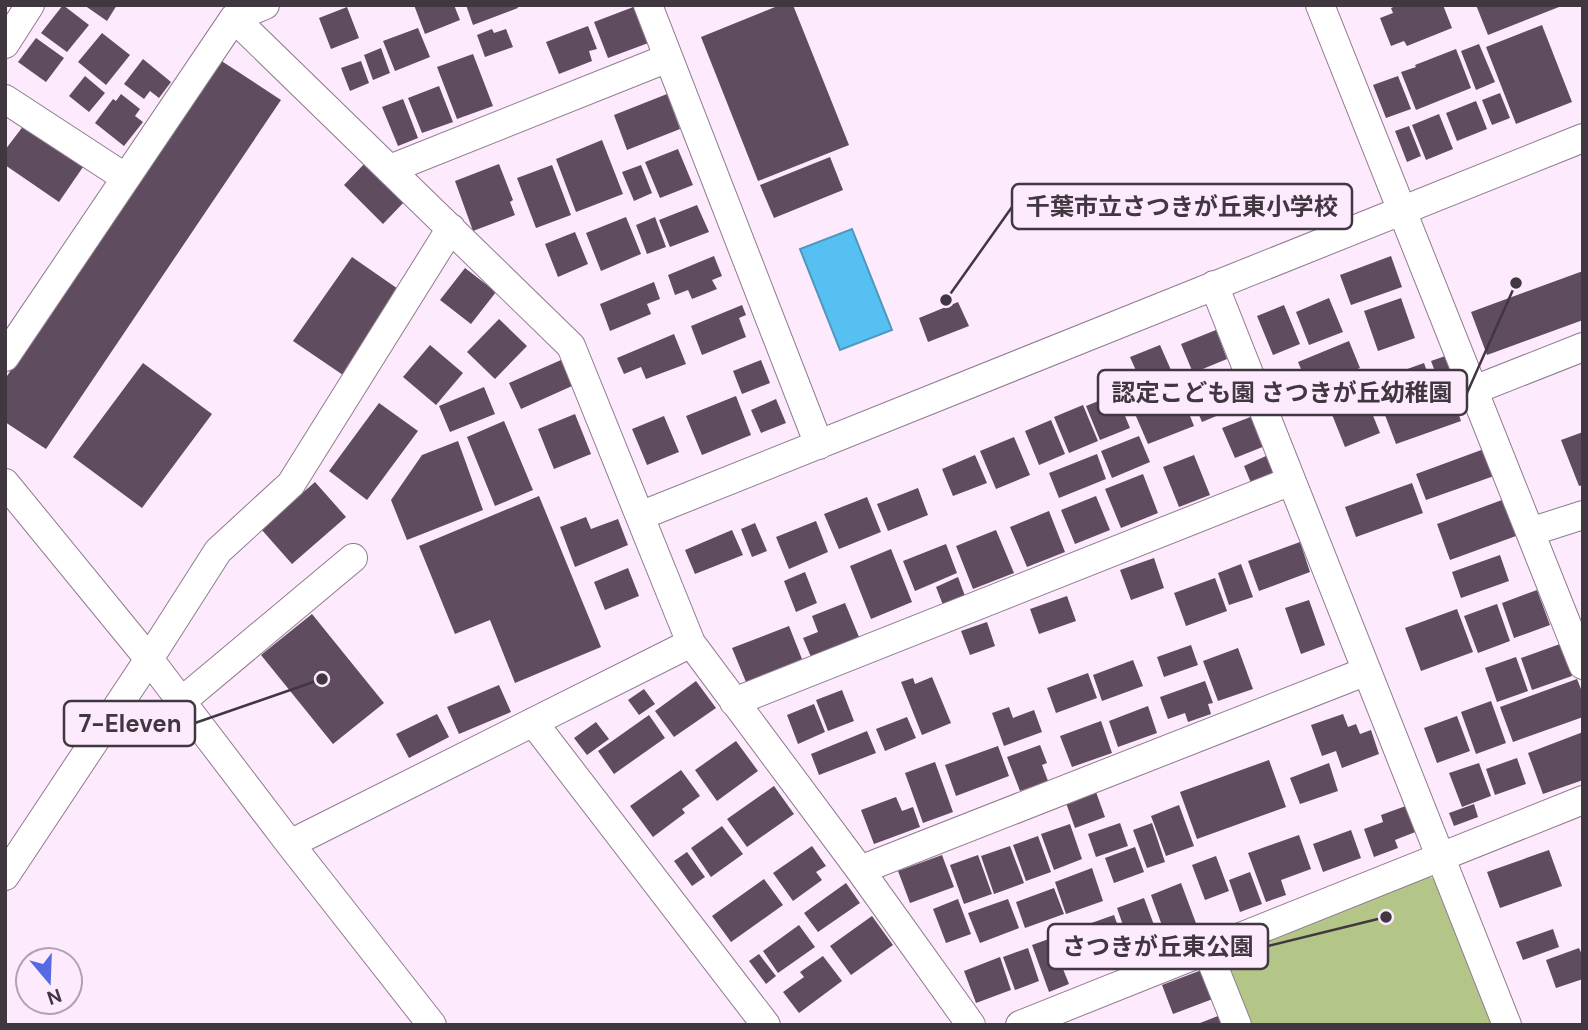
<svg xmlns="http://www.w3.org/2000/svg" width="1588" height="1030" font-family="'DM Sans','Noto Sans JP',sans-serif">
<rect width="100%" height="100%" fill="#fdeafd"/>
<!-- green -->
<path fill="#b4c687" d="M1426 875 1440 882 1492 1025H1243L1221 968 1228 952Z"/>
<!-- water -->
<path fill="#55c0f1" stroke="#4f97bc" stroke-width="2" d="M852 229 892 330 840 350 800 249Z"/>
<!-- building -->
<path fill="#604c5f" d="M63 5 89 25 67 52 41 33Z
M84 5H117L107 21Z
M414 5H454L460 20 425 34Z
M466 5H517L518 8 473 25Z
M780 5H793L849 145 758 181 701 37Z
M1398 5H1443L1452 28 1407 46 1404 41 1391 46 1380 18 1393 13 1391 8Z
M1476 5H1564L1488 35Z
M636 6 651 42 608 58 594 22Z
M347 7 359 38 331 49 319 18Z
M1542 25 1572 102 1516 124 1486 47Z
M588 26 597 49 589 51 592 61 559 74 546 42Z
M418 28 430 57 395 71 383 41Z
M492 29 494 33 506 29 513 47 485 57 477 35Z
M102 33 130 55 106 85 78 62Z
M36 38 64 58 46 82 18 62Z
M1479 44 1495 82 1476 90 1461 51Z
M381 48 390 73 373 80 364 55Z
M1456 49 1471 88 1416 110 1401 72 1416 67 1415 65Z
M473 54 493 106 457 119 437 67Z
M143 59 171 82 159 98 150 91 144 99 124 84Z
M220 60 281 100 46 449 5 422V379Z
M361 61 369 83 350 91 341 68Z
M85 76 105 93 89 112 69 96Z
M1398 76 1411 109 1386 118 1373 85Z
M439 86 453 122 422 133 408 98Z
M1500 93 1510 118 1492 125 1482 100Z
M121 94 140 109 135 116 143 122 124 146 95 123 113 99 116 101Z
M667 94 680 129 627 150 614 115Z
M403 99 418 138 398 146 382 107Z
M1476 101 1487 129 1457 141 1446 113Z
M1439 114 1453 149 1426 160 1412 125Z
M24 125 83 167 59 202 5 165V150Z
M1409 126 1421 156 1407 162 1395 131Z
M602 140 623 194 576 212 556 159Z
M678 149 693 185 660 198 645 162Z
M830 157 843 190 774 218 760 185Z
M366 162 406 200 383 224 344 185Z
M499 164 513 200 510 202 515 215 473 231 455 181Z
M552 165 571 215 536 228 517 178Z
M641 165 652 193 634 201 622 172Z
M697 205 709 232 670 247 659 220Z
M626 217 641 254 601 271 586 233Z
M655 217 666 247 647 254 636 225Z
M575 232 588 264 558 277 545 244Z
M714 256 722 276 712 280 717 289 692 299 688 290 675 295 668 275Z
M1391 256 1402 287 1351 305 1340 275Z
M352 257 401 291 343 375 293 341Z
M465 268 496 292 471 324 440 300Z
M1583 271V320L1487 355 1471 312Z
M654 282 660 299 647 304 651 314 610 331 600 304Z
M1329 298 1343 332 1309 345 1296 312Z
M1401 298 1415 338 1378 351 1364 311Z
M958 302 969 326 928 342 919 318Z
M742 305 746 315 739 318 746 337 702 355 691 326Z
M1284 305 1300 344 1273 355 1257 316Z
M499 319 527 346 495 379 467 352Z
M1216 330 1227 359 1193 373 1181 344Z
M674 334 686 364 646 379 641 367 624 374 617 358Z
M1349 341 1360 368 1309 388 1298 362Z
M430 345 463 373 436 405 403 377Z
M1160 345 1174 377 1144 389 1130 357Z
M1454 353 1463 379 1441 387 1431 361Z
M561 360 572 386 521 409 509 383Z
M761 360 770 383 742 394 733 371Z
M143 363 212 414 142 508 73 457Z
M1424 363 1433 388 1380 407 1371 382Z
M1232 371 1245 404 1202 422 1188 389Z
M484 387 495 414 450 432 439 406Z
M1362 388 1380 433 1345 447 1327 402Z
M1451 392 1461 421 1396 444 1385 415Z
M1116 394 1130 428 1100 440 1086 406Z
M736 396 751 435 702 455 686 416Z
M1182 396 1194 426 1148 444 1135 414Z
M776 399 786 423 761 433 751 410Z
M379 403 418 431 367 500 329 471Z
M1083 405 1098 441 1069 453 1054 417Z
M575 414 591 454 554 469 538 429Z
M664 416 679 452 647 465 632 429Z
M1253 416 1265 446 1235 458 1222 428Z
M1051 420 1065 454 1039 465 1025 431Z
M504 421 533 490 495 506 467 437Z
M1583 432V485L1579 486 1561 440Z
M1139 436 1150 462 1112 478 1101 451Z
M1014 437 1030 475 996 489 980 451Z
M458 441 483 510 407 540 391 500 422 455Z
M1484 449 1494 476 1426 500 1416 474Z
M1097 454 1106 479 1059 498 1049 473Z
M975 455 987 483 953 496 942 469Z
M1194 455 1210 495 1179 507 1163 467Z
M1266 456 1274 475 1251 483 1244 466Z
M1143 474 1158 513 1121 528 1105 489Z
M315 482 346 517 292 564 261 529Z
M1412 483 1423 513 1356 537 1345 507Z
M918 488 928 515 888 531 877 504Z
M539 496 601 647 515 683 490 620 455 634 419 546Z
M1096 496 1110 530 1075 544 1061 510Z
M867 497 881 532 839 549 824 514Z
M1502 500 1516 536 1450 560 1437 524Z
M1049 511 1065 552 1027 567 1010 527Z
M586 517 591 529 618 519 628 545 575 567 560 527Z
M816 521 828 552 789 569 776 537Z
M755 523 767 551 752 557 741 529Z
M732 530 743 555 695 574 685 550Z
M996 530 1014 573 973 589 956 546Z
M1300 542 1310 572 1259 591 1248 561Z
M946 544 957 573 915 591 903 561Z
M891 549 912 602 871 619 850 566Z
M1500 555 1509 581 1461 598 1452 572Z
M1154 558 1164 588 1131 600 1120 570Z
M1241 564 1253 597 1229 605 1218 573Z
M628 568 639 596 605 610 594 582Z
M805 572 817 603 796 612 784 581Z
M958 577 965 596 943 605 936 587Z
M1215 578 1227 611 1186 626 1174 593Z
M1537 590 1550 625 1514 638 1502 603Z
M1067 596 1076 621 1039 634 1030 609Z
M1309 600 1325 645 1301 654 1285 608Z
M845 603 859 637 811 657 803 638 818 632 812 616Z
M1497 604 1510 641 1478 653 1464 616Z
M1457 609 1473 652 1421 671 1405 628Z
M312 614 384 703 333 744 261 655Z
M987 622 995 646 970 655 961 631Z
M789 626 802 659 746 682 732 648Z
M1560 644 1572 676 1532 690 1521 658Z
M1191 645 1198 665 1164 677 1157 657Z
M1238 648 1253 689 1218 701 1203 661Z
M1516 657 1528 691 1497 702 1485 668Z
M1133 660 1143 686 1102 701 1093 675Z
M1088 673 1097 698 1056 713 1047 688Z
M932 677 951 723 922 735 901 682 913 678 915 684Z
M1577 679 1583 694V717L1513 742 1500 707Z
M696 681 716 708 674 737 655 711Z
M1205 681 1213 703 1208 704 1211 714 1188 722 1185 713 1168 719 1160 697Z
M499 685 511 712 459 734 447 707Z
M644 689 655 704 639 715 628 700Z
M842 690 854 721 828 731 816 700Z
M1491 701 1506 743 1476 754 1461 712Z
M814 704 825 732 798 744 787 715Z
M1148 706 1157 733 1118 747 1109 721Z
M1009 707 1013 718 1034 710 1042 732 1004 746 992 713Z
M437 714 449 737 409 758 396 734Z
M1343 714 1348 727 1356 724 1360 734 1371 730 1379 754 1342 768 1336 751 1322 756 1311 725Z
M649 715 665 738 614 774 598 751Z
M1457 716 1470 751 1437 763 1424 728Z
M907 717 916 738 885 751 876 729Z
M1101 721 1112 753 1072 767 1060 736Z
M596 722 609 739 587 755 574 738Z
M867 731 876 753 819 775 811 754Z
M1583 732V780L1543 794 1528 753Z
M736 741 758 771 717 801 695 770Z
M1040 745 1047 763 1042 765 1048 781 1020 791 1007 757Z
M998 746 1009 776 956 796 945 765Z
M1517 758 1526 784 1495 795 1486 769Z
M1269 760 1286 807 1197 839 1180 792Z
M935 762 953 812 923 823 905 773Z
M1329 763 1338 791 1300 804 1290 778Z
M1479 763 1491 796 1462 807 1449 773Z
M681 770 700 796 682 809 685 813 653 837 630 806Z
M774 786 794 814 747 847 727 819Z
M1096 792 1105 817 1075 828 1066 803Z
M896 797 902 811 913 807 920 827 874 844 861 810Z
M1414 803 1423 829 1395 840 1398 848 1374 857 1364 829 1383 822 1381 815Z
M1474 804 1478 817 1454 826 1449 813Z
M1179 805 1194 846 1166 856 1151 816Z
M1120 823 1128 846 1096 857 1088 834Z
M1152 823 1165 862 1147 868 1133 830Z
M1070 824 1082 859 1054 870 1041 834Z
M722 826 743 854 711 877 691 848Z
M1351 830 1361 858 1323 872 1313 844Z
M1299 835 1311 869 1281 880 1286 895 1266 902 1248 853Z
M1038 836 1051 872 1026 881 1013 845Z
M812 846 826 866 816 872 822 880 793 901 773 873Z
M1010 846 1024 883 994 894 981 856Z
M1135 847 1144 872 1114 883 1105 858Z
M1549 850 1562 886 1500 908 1487 872Z
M687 852 705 877 692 886 674 861Z
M942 855 954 887 910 903 898 871Z
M978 855 992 894 964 904 950 865Z
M1216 856 1229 891 1205 900 1192 865Z
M1092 868 1103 901 1066 914 1055 882Z
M1250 872 1262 904 1240 912 1229 880Z
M764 879 783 905 731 942 712 916Z
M846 883 860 903 818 932 804 913Z
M1181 883 1200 934 1169 945 1151 895Z
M1054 888 1064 914 1025 928 1016 902Z
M1144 898 1161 944 1133 954 1117 908Z
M958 899 971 934 946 943 933 909Z
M1008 899 1019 928 980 943 968 913Z
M1114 915 1128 954 1094 967 1080 927Z
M872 916 893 945 851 975 830 946Z
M799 925 815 947 778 973 763 951Z
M1553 929 1559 947 1523 960 1516 942Z
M1060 935 1070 961 1061 964 1069 984 1049 992 1032 945Z
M1028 948 1039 981 1015 990 1003 957Z
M1579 948 1583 957V979L1556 988 1546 960Z
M759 954 776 976 766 984 749 961Z
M823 956 842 981 799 1013 783 992 804 977 800 972Z
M1000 957 1011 990 976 1003 964 971Z
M1207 968 1218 997 1173 1014 1162 985Z
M1223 1014 1227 1025H1195Z"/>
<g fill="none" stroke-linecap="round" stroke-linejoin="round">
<!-- minor casing -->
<g stroke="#8f7b90" stroke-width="30">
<path id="minor" d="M648 5 819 445
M1320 5 1583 665
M234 18 571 346 691 643 860 870 971 1025
M5 44 30 5
M5 99 126 178
M390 169 668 58
M1214 285 1507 1025
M5 357 234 18 265 5
M1474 390 1583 347
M5 483 149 659 290 844 432 1025
M640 516 1583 138
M1530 532 1583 515
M182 701 353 558
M734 702 1291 481
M533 722 766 1025
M290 844 691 643
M860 870 1367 671
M5 876 149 659 218 551 291 484 451 228
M1207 950 1237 1025
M1020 1025 1583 800"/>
</g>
<!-- minor -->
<use href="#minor" stroke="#fff" stroke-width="28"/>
</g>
<!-- callouts -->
<path fill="none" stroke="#403740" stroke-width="2.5" d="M946 300L1012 207M1516 283L1467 393M322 679L195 723M1386 917L1268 946"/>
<g fill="#403740" stroke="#fdeafd" stroke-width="2.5">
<circle cx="946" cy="300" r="7"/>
<circle cx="1516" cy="283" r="7"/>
<circle cx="322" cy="679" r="7"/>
<circle cx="1386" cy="917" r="7"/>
</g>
<g fill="#fdeafd" stroke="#403740" stroke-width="2.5">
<rect x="1012" y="184" width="340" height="45" rx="7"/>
<rect x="1098" y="370" width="369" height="45" rx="7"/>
<rect x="64" y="701" width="131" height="45" rx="7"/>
<rect x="1048" y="924" width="220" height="45" rx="7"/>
</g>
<g font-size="24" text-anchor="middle" font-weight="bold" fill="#403740">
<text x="1182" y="215">千葉市立さつきが丘東小学校</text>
<text x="1282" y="401">認定こども園 さつきが丘幼稚園</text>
<text x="130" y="732">7-Eleven</text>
<text x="1158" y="955">さつきが丘東公園</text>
</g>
<!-- border -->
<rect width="1588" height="1030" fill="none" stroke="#403740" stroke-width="14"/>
<!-- north arrow -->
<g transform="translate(49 981) rotate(161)"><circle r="33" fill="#fdeafd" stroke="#b1a2b1" stroke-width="2"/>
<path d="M0-5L12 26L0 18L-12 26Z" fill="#566be1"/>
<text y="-10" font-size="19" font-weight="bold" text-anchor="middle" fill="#403740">N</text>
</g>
</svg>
